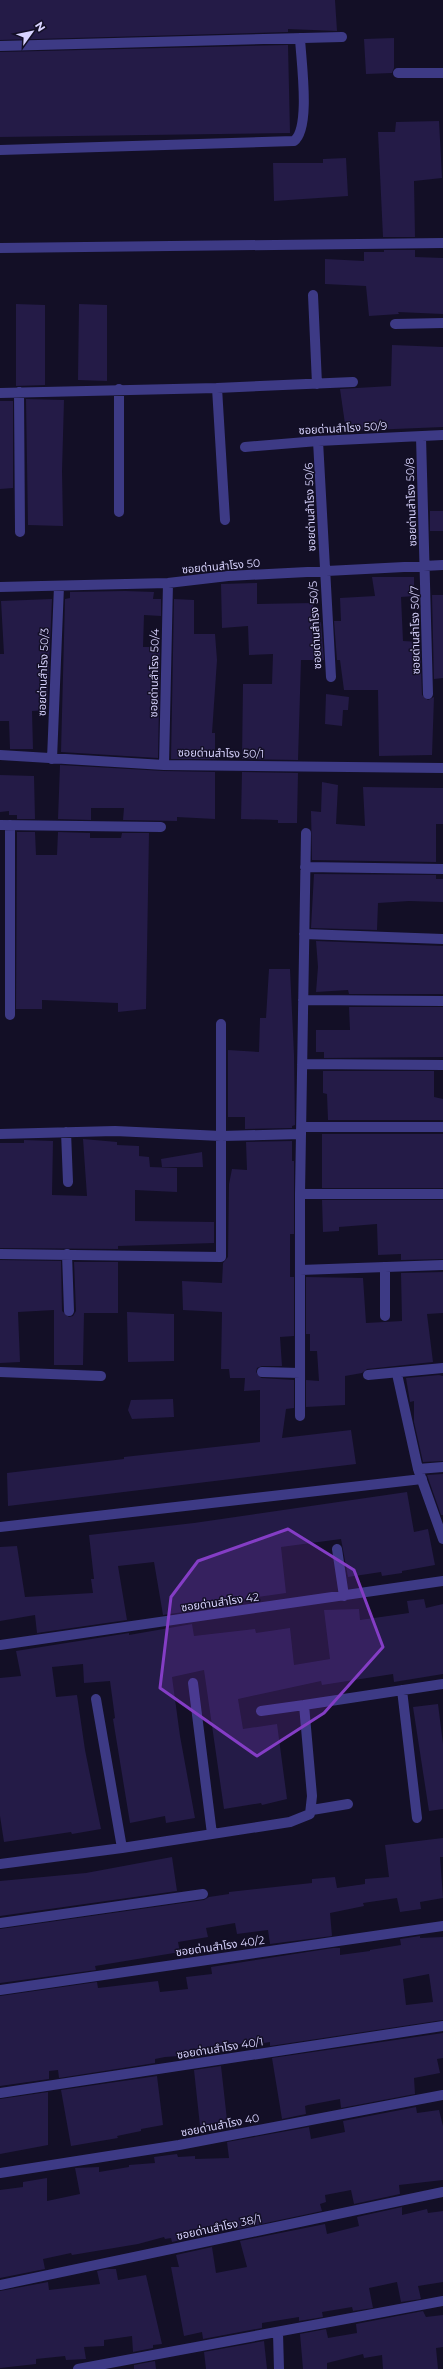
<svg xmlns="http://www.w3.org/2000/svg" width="443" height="2369" viewBox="0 0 443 2369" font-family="Montserrat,'Noto Sans Thai',sans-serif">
<rect width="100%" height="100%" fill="#130f26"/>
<path fill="#241b47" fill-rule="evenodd" d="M0 0H335L337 31 288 29V32L0 40Z
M394 38V68L392 73 366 74 364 39Z
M288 45 290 133 0 137V52Z
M439 121 442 178 414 181 415 237H383L378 132H395L396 122Z
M346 158 348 196 274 201 273 163H323V159Z
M384 250H415V257L443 258V314L398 312 399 314 369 316 366 286 325 284V259L364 261V252H384Z
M16 304 45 305V385L16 386Z
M79 304 107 305V381L78 380Z
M392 345 443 347V427L346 431 340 389 391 386Z
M26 399 64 400 62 471 63 526 28 525Z
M0 401H13V488L0 489Z
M430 511H443V531H430Z
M372 577H414V596L401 597 403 641 420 642 422 695 428 700 434 697 432 755 379 756 378 690H344L340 660H337L334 621H341L340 598 375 596Z
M257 583V604L313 603 314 622H321L324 660H301L298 760 242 759 243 684H272L273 654 249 655 248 626 222 628 221 584Z
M125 591 154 592 153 599H161V616L144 615 143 647H160L158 758 61 752 65 599 70 598V592Z
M432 595H443V678L434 679V681Z
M52 599 47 710 32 711 33 749H10L9 721H0V654H4L1 601Z
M174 599 194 600V634H215L217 660 212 733H215V759H171Z
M326 694 349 697 348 710H343L342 726 325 724Z
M60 765 164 771 215 772V819L177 817V821L123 820 124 808H91V820L58 819Z
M242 772 298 773 297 823H278V820L241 819Z
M0 775 34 776 35 819H17V815H9V811L0 812Z
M322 782 338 785 336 824 365 826 363 787 443 788V824H436V862L312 860 311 811 321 812Z
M17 832H35L36 855H57L58 832 90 833V838H121L122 833H149L146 1009 118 1012V1003L42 1000V1009H16Z
M314 874 436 875V879H443V902L409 901 378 903 377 930 311 928Z
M316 941 443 946V994H349L348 990 316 992 318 967Z
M269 969H290L294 1055 295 1125 292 1126V1128L245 1129V1117H228V1050L259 1052 260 1018H266Z
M349 1007H443V1057L324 1058V1052H316V1030H350Z
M323 1071H434V1097L443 1099V1120H328L327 1094 323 1093Z
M322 1134H443V1188H322Z
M83 1139 117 1142V1145L139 1146V1156L149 1157 150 1167 177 1168V1192L135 1190V1221L214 1222V1243L118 1246V1249L0 1248V1143H24V1140L53 1141 52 1195 87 1196Z
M292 1141V1161H294V1234H290V1277H294V1336L280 1337 282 1366H262L257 1368 256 1372 261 1378 294 1380V1408L286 1409 282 1438 351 1430 356 1464 8 1506 7 1473 124 1459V1457L260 1442V1390L244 1391 245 1378H230L229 1369H221L222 1312 183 1310 182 1281 222 1283 223 1263 228 1257 229 1184 232 1169 247 1170 246 1142Z
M202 1152 203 1167H162L161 1159Z
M322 1200H443V1259L401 1260V1254L378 1255 377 1224 339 1227V1231L323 1232Z
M0 1260 61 1261 62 1311 69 1317 73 1316 76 1311 74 1262H118V1313H84L83 1365H54V1310L18 1312 20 1362 0 1363Z
M443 1272V1313L427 1314 433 1362 367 1369 362 1373 345 1376V1405L306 1407V1380L319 1381 317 1351H310V1334H306V1277L363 1278 366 1323 402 1321 401 1273Z
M127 1312 174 1314V1361L128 1362Z
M439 1375 443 1376V1461L423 1462 414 1422V1401L410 1402 406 1378Z
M173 1399 174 1417 132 1419 128 1410 131 1400Z
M443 1474V1515H441L427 1475Z
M407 1492 414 1532 428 1529 435 1565 402 1571V1573L382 1576 381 1572 348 1577 341 1539 281 1547 286 1593 189 1607 190 1611 163 1615 154 1562 118 1566 127 1620 37 1633 35 1615 0 1621V1547L17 1546 25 1597 93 1593 91 1579H94L89 1535 194 1523Z
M424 1599 426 1608 443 1604V1674L394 1682 393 1674 322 1685 321 1681 238 1699 243 1729 277 1724 287 1799 262 1805 261 1803 224 1809 204 1670 172 1677 180 1736 195 1818 166 1823 165 1816 130 1823 113 1719 115 1718 110 1681 84 1683 83 1664 52 1667 56 1697 77 1695 85 1750 101 1829 72 1834 71 1832 4 1842 0 1816V1678L21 1676 16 1651 129 1633V1635L192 1624 194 1636 255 1629 256 1633 290 1628 294 1665 330 1659 324 1610 359 1609 360 1620 409 1613 407 1601Z
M438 1704 443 1744V1809L429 1811 413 1707Z
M443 1838V1857H440L443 1898 420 1902 421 1909 400 1912 397 1898 363 1903 364 1906 330 1913 332 1936 270 1944 268 1930 237 1934 235 1923 206 1928 208 1937 178 1942 180 1952 95 1966 96 1970 0 1983V1929L204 1900 209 1897 229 1894V1892L312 1883V1879L335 1877 337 1888 365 1884V1879L389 1877 385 1845Z
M172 1857 177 1891 0 1916V1881L86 1873Z
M420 1936V1938L443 1937V2020L270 2046V2042L250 2045V2042L219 2048 220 2053 193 2057V2055L165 2057 155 2059V2063L59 2078 58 2070 49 2071V2079L0 2086V1996L97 1982 98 1988 158 1981 160 1992 188 1989 186 1977 212 1974 211 1967 333 1948H340V1955L370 1951V1950L401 1945 400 1939ZM429 1974 433 2002 406 2005 403 1979Z
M443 2033V2058L437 2059 440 2073 414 2078 415 2094 341 2108 340 2099 308 2105 305 2106 306 2114 282 2119 272 2058Z
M221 2066 227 2120 200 2126 194 2070Z
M157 2076 163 2125 141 2129V2131L117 2136 118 2138 71 2146 61 2090Z
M48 2092V2145L0 2154V2099Z
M416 2107 417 2113 439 2110 443 2126V2180L399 2185 400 2194 354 2204 351 2190 325 2195 326 2202 320 2204 322 2211 237 2229 236 2222 208 2228 209 2234 172 2242 171 2238 165 2239 164 2237 138 2244 72 2255 71 2253 43 2259 45 2269 0 2278V2190L23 2187V2182L47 2178V2201L80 2194 75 2168 99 2167V2172L129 2167V2165L155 2163 154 2157 177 2154 178 2157 195 2156V2159L229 2158 227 2142 309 2127 311 2139 345 2132 343 2121Z
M402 2207V2215L427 2209 428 2213 443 2211V2282L418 2286 421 2299 401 2302 397 2282 369 2288 373 2308 353 2311 352 2307 322 2312 323 2317 299 2321V2317L262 2323V2328L203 2339 202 2332 184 2336 171 2267H179L176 2255 212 2247 216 2273 247 2267 240 2241 325 2224 327 2234 359 2226 357 2217Z
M106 2269H116L118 2280 146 2275 162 2344 153 2345V2348L133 2352 132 2336 104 2340V2346L84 2347 86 2359 66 2360 65 2356 36 2359V2364L0 2368V2291L48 2282 49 2290 100 2284 97 2271Z
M423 2311 426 2317 443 2315V2347L436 2348 438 2369H383L382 2355 364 2358 363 2354 327 2363V2369H303L300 2334 326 2329 328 2338 357 2333 356 2324Z
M264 2341 267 2369H206L204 2352Z
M155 2361 156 2369H134V2365Z"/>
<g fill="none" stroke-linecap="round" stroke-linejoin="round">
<path stroke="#3d3a85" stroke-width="10" d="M0 46 342 37
M398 73H443
M0 150 294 141C311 128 301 61 300 38
M0 248 443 243
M313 295 317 384
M395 324 443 323
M217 388 225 520
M19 392 20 532
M0 393 217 388 353 382
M421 437 428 694
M318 441 331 677
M245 447 318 441 443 435
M119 512V389
M0 587 168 583 228 576 443 565
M0 755 164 765 443 768
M52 759 59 586
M164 765 168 583
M0 825 161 827
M305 867 443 869
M304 934 443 939
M303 1000 443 1001
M10 1015V825
M302 1064 443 1065
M301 1127H443
M66 1132 68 1182
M0 1134 115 1131 221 1136 301 1134
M300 1194H443
M0 1254 221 1257V1024
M67 1254 69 1311
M300 1270 443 1265
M385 1316V1267
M0 1372 101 1376
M262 1372 300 1373
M397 1374 418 1469 443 1539
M368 1375 443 1368
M300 1416V1194L306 833
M418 1469 443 1467
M0 1527 422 1479
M337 1549 344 1596
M0 1645 443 1581
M193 1683 212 1834
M402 1690 417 1818
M96 1699 122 1848
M304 1705 443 1684
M312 1810 348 1804
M0 1864 122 1848 290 1822 310 1814 312 1796 304 1705 261 1711
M0 1923 203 1894
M0 1990 443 1926
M0 2093 443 2026
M0 2173 179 2145 443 2095
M0 2285 443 2192
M278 2333 279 2369
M78 2369 443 2301"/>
</g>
<path fill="#843dc5" fill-opacity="0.2" stroke="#843dc5" stroke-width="3" stroke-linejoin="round" d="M288 1529 354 1570 383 1647 324 1713 257 1756 160 1688 171 1597 198 1561Z"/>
<g text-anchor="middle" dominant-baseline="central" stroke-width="3" stroke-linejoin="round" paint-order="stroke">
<g font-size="11" fill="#d9d4ff" stroke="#130f26">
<text transform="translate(343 428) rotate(-3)">ซอยด่านสำโรง 50/9</text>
<text transform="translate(411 502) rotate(-92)">ซอยด่านสำโรง 50/8</text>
<text transform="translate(310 507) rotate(-92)">ซอยด่านสำโรง 50/6</text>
<text transform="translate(221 566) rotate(-5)">ซอยด่านสำโรง 50</text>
<text transform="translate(315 625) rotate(-93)">ซอยด่านสำโรง 50/5</text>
<text transform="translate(415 630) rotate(-91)">ซอยด่านสำโรง 50/7</text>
<text transform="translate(43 672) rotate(-88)">ซอยด่านสำโรง 50/3</text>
<text transform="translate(154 673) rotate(-89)">ซอยด่านสำโรง 50/4</text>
<text transform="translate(221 753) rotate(1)">ซอยด่านสำโรง 50/1</text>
<text transform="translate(220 1602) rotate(-8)">ซอยด่านสำโรง 42</text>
<text transform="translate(220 1946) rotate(-8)">ซอยด่านสำโรง 40/2</text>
<text transform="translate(220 2048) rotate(-9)">ซอยด่านสำโรง 40/1</text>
<text transform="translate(220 2125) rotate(-11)">ซอยด่านสำโรง 40</text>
<text transform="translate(219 2227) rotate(-12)">ซอยด่านสำโรง 38/1</text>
</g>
</g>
<g transform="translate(32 32) rotate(57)" stroke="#130f26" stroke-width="3" paint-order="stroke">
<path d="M0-3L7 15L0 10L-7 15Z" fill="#d9d4ff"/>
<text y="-6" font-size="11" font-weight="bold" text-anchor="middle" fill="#d9d4ff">N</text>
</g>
</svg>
